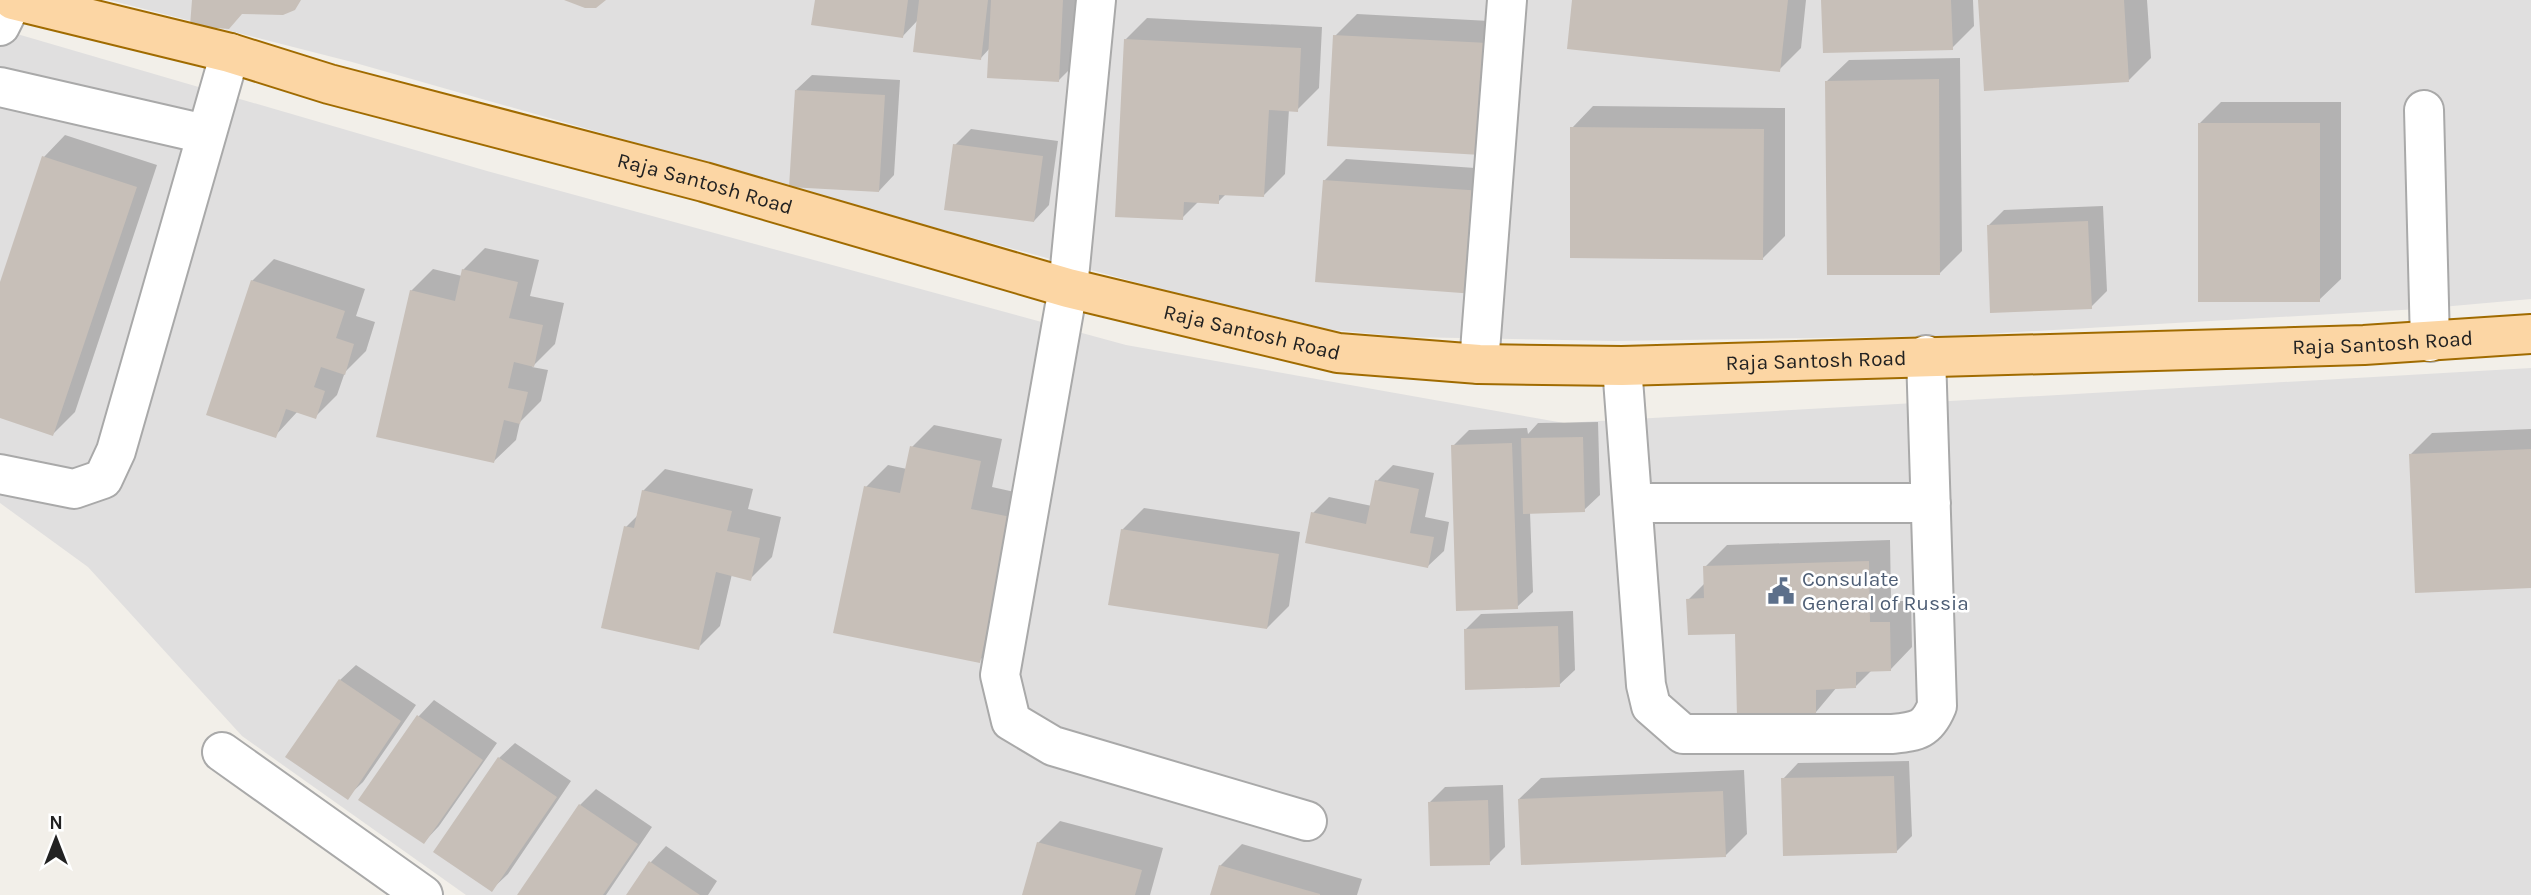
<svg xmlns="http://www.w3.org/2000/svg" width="2531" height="895" viewBox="0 0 2531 895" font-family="Karla,sans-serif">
<rect width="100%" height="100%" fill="#f2efe9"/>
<path fill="#e0dfdf" d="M109 0H2531V299L2419 309 1949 336 1615 341 1406 337 1301 327 918 223 352 62Z
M0 29 487 171 1126 345 1564 423 2531 368V895H466L242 736 88 567 0 503Z"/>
<path fill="#0003" d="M816 0H1077L1074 65 1058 81 990 48 980 59 918 20 902 37Z
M1574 0H1806L1801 48 1779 70Z
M1823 0H1973L1974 26 1952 48Z
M1980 0H2147L2151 58 2129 80Z
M1357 14 1509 22 1481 153 1335 36Z
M1147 18 1322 27 1319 88 1297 110 1289 109 1285 174 1264 195 1227 193 1218 202 1199 201 1182 218 1125 40Z
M1960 58 1962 251 1940 273 1827 81 1849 60Z
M812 75 900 80 894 175 879 191 796 90Z
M2221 102H2341V279L2319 300 2199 124Z
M1593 106 1785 108V236L1763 258 1572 128Z
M971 129 1058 141 1049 205 1034 221 955 145Z
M65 135 157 165 75 412 53 434 0 416V287L44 157Z
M1346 159 1504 170 1496 270 1324 181Z
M2103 206 2107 291 2091 307 1988 226 2004 210Z
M485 248 539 260 530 296 564 303 555 344 532 367 548 370 541 401 520 422 516 440 494 461 411 291 433 269 462 276 463 270Z
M274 259 365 289 356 316 375 322 366 351 345 372 337 395 315 417 298 411 275 436 252 281Z
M1598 422 1600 495 1584 510 1530 512 1533 592 1517 607 1453 446 1469 430 1527 428 1528 434 1538 423Z
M934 425 1002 439 992 487 1032 496 1001 639 979 661 866 487 888 465 907 469 912 447Z
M2531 429V586L2410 455 2432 433Z
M1393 465 1434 473 1425 517 1449 522 1444 551 1428 566 1313 513 1329 497 1372 506 1377 481Z
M665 469 753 489 748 509 781 517 772 557 750 579 732 574 720 626 698 648 626 527 638 515 643 491Z
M1144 508 1300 532 1289 606 1267 628 1122 530Z
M1890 540 1891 601H1911L1912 647 1891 669 1872 670 1856 686 1837 687 1816 712 1736 633 1688 600 1705 583V567L1727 545Z
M1573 611 1575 670 1559 685 1466 629 1481 614Z
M356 665 416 705 363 782 347 797 340 680Z
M434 700 497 743 439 826 424 842 361 800 419 716Z
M515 743 571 781 508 874 492 889 499 758Z
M1909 761 1912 836 1896 852 1783 779 1798 763Z
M1744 770 1747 834 1725 856 1519 799 1541 778Z
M1503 785 1505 847 1489 863 1429 803 1445 787Z
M596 789 652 827 606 895H519L580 805Z
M1060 821 1163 848 1150 895H1024L1038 843Z
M1242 844 1362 879 1357 895H1212L1220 866Z
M666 846 717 881 708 895H628L651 862Z"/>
<path fill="#c7bfb8" d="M192 0H301L295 10 283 15 242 14 229 29 190 26Z
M564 0H606L596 8H585Z
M815 0H908L903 38 811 25Z
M919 0H988L981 60 913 52Z
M991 0H1063L1059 82 987 78Z
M1572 0H1788L1780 72 1567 49Z
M1821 0H1951L1953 50 1823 53Z
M1978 0H2124L2129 82 1984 91Z
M1333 35 1488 43 1481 155 1327 146Z
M1124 39 1301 48 1298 112 1269 110 1264 197 1219 195V204L1184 202 1183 220 1115 217Z
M1939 79 1940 275H1827L1825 81Z
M795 90 885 95 879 192 789 187Z
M2198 123H2320V302H2198Z
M1570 127 1764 129 1763 260 1570 258Z
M953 144 1043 156 1034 222 944 210Z
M42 156 137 187 53 436 0 418V282Z
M1323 180 1483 191 1475 294 1315 282Z
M2088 221 2092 309 1990 313 1987 225Z
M462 269 518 282 509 318 543 325 534 367 514 362 508 388 528 392 520 424 504 420 494 463 376 437 410 290 455 301Z
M251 280 345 311 336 338 354 344 345 375 321 367 314 387 325 391 316 419 286 409 276 438 206 415Z
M1583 437 1585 512 1523 514 1521 438Z
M1512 443 1518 609 1456 611 1451 445Z
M910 446 981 461 971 509 1011 517 980 663 833 633 864 486 900 493Z
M2531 449V588L2415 593 2409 454Z
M1375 480 1419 489 1410 533 1434 537 1428 568 1305 543 1311 512 1366 524Z
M642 490 732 511 727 531 760 538 751 581 716 572 699 650 601 628 624 526 634 528Z
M1121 529 1279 554 1267 629 1108 605Z
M1869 561 1870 622H1890L1891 671 1856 672V688L1816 690V714L1737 717 1735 634 1688 635 1686 599 1704 598 1703 566Z
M1558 626 1560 687 1465 690 1464 629Z
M339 679 401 721 348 800 285 757Z
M417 715 483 760 424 844 358 800Z
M498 757 557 797 492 892 433 852Z
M1894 776 1897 853 1783 856 1781 778Z
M1723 791 1726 857 1521 865 1518 799Z
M1488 800 1490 865 1430 866 1428 802Z
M579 804 638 844 603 895H517Z
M1037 842 1142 870 1135 895H1022Z
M649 861 700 895H626Z
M1219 865 1320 894V895H1210Z"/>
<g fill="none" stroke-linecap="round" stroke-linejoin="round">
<defs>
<path id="minor" d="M1096 0 1068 288 1000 675 1011 721 1053 746 1307 821
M0 26 13 0
M0 87 205 134
M2424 110 2430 342
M1479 364 1507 0
M1622 366 1646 685 1651 706 1683 734H1893C1918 731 1927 730 1937 706L1926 355
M0 474 74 489 103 479 116 451 230 53
M1633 503H1931
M222 752 423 895"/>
<g id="major">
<path id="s1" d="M13 0 230 53 329 84 704 182 1068 288 1338 353 1479 364 1622 366 2364 345 2531 334"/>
</g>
</defs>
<use href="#minor" stroke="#a9a9a9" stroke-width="42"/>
<use href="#major" stroke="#a06b00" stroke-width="42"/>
<use href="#minor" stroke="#fff" stroke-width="38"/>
<use href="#major" stroke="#fcd6a4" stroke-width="38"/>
</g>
<defs>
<symbol id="civic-bare" viewBox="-9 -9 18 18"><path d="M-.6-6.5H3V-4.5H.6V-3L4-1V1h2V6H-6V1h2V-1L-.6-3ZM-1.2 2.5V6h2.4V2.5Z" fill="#5c6f8a" stroke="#fff" stroke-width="2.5" paint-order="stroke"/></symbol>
</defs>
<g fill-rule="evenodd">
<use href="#civic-bare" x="1762" y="572" width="38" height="38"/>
</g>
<g text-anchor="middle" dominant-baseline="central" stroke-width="5" stroke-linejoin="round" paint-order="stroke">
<g font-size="21" fill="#222" stroke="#fff">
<text stroke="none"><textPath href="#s1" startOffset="716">Raja Santosh Road</textPath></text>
<text stroke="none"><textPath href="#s1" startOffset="1283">Raja Santosh Road</textPath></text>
<text stroke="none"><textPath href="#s1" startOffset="2417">Raja Santosh Road</textPath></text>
<text stroke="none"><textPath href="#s1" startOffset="1850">Raja Santosh Road</textPath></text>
</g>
<g font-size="21" fill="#4e5e75" stroke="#fff" text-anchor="start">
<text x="1802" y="579">Consulate<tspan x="1802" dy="24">General of Russia</tspan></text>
</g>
</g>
<g transform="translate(56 839)" stroke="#ffffff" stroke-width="5" paint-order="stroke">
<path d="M0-5L12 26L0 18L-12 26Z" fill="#222222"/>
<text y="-10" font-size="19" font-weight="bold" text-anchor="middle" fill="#222222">N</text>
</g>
</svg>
